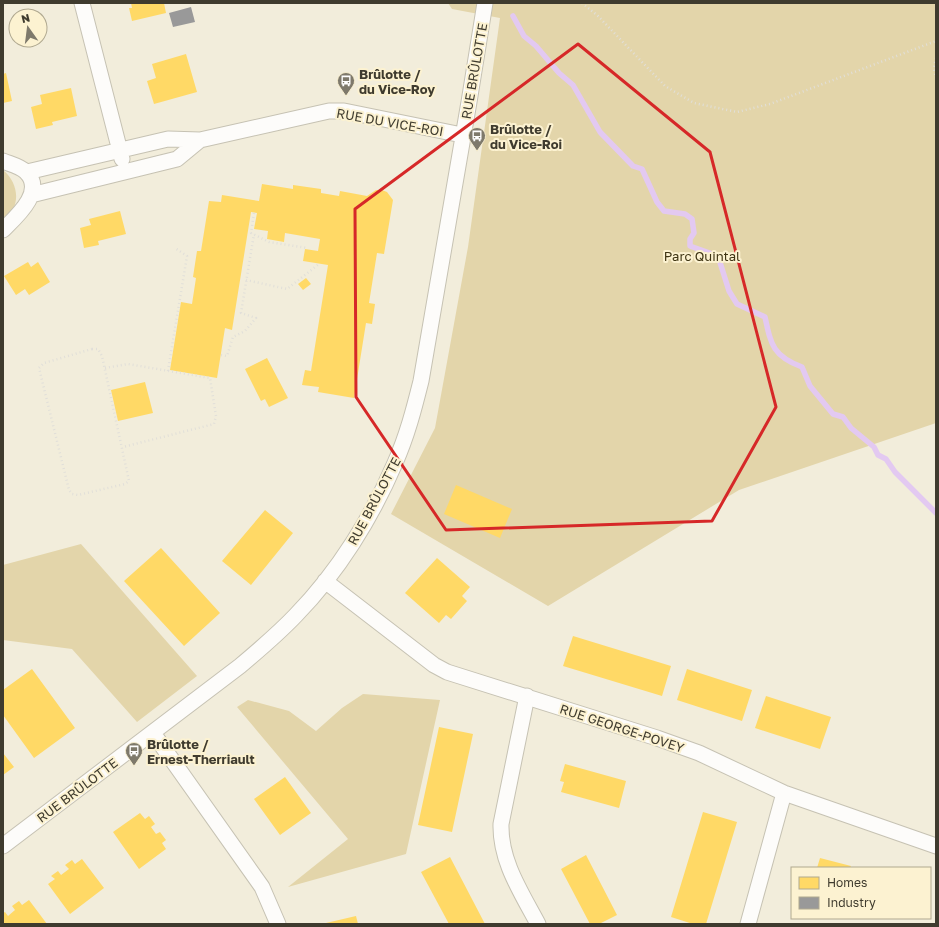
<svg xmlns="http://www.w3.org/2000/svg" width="939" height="927" viewBox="0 0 939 927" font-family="'Golos Text',sans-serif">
<rect width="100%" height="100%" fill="#f2eddb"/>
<path fill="#e3d5aa" d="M448 3H936V423L739 490 548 606 391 514 435 428 468 247 500 18 452 9Z
M3 170C20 184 21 208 3 221Z
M81 544 197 676 137 722 72 649 3 640V565Z
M363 694 440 700 406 854 288 887 348 839 237 707 248 700 289 711 316 731 342 708Z"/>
<path fill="#ffd966" d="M131 3H164L166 13 132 21 129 8H132Z
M186 54 197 92 154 104 147 81 156 78 152 64Z
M6 73 12 101 3 103V74Z
M71 88 77 116 52 122 53 125 36 129 31 107 42 104 40 95Z
M262 184 293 189V185L321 189V193L339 196 340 191 367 196 376 190H382L387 192 393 200 384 254 377 253 369 303 375 304 372 324 366 323 354 398 318 392 319 387 302 385 305 370 311 371 328 265 303 261 305 249 318 251 320 239 285 233 284 242 267 239 268 231 254 229 257 213 251 212 232 330 225 328 217 378 170 370 181 302 192 304 196 278 193 277 197 251H201L209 201 221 202 222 195 259 201Z
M120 211 126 234 98 241 99 245 84 248 80 228 91 225 89 219Z
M28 262 31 267 38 262 50 282 29 295 25 289 16 295 4 276Z
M306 278 311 284 303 290 298 284Z
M267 358 288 398 269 407 265 399 261 401 245 369Z
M145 382 153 413 118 421 111 390Z
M456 485 512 509 500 538 444 514Z
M265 510 293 533 251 585 222 561Z
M161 548 220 613 184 646 124 581Z
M437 558 470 587 462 596 467 601 451 619 446 615 439 623 405 593Z
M573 636 671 666 662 696 563 666Z
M32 669 75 728 34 758 3 715V690Z
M687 669 752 690 742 721 677 700Z
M766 696 831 717 820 749 755 728Z
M439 727 473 734 452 832 418 825Z
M3 753 14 767 3 775Z
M565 764 626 781 619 808 561 792 564 782 560 781Z
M285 777 311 813 280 835 254 799Z
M703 812 737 822 706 924H693L671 917Z
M140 813 145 819 149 816 155 824 151 827 156 834 160 832 166 840 162 843 166 849 139 869 113 832Z
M586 855 617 915 599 924H590L561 869Z
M450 857 485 924H449L421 872Z
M820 858 851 866 850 868H817Z
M82 859 104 888 70 914 48 884 55 879 51 876 58 871 61 875 69 869 65 865 72 860 75 864Z
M29 900 47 924H3V913L5 912 8 916 15 910 12 906 19 901 22 905Z
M356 916 358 924H326V923Z"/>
<path fill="#999" d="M191 7 195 22 173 27 169 13Z"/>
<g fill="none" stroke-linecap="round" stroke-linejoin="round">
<path stroke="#e3c9f1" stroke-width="5.5" d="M513 16 524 36 536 46 559 73 573 85 600 132 633 166 642 169 657 202 664 211 685 214 692 219 694 233 690 239V246L718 256 729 291 737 304 765 317C771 345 773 356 802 367L810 386 833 414 843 417 851 428 874 447 878 455 886 459 895 472 936 513"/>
<defs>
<path id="street" d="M82 3 122 159
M3 161C10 164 20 166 26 172 46 191 16 217 3 230
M27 172 168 139 200 140 329 111H344L462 135
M31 195 177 159 200 140
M325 581 434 665 447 672 657 738 699 753 784 793 936 846
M527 696 501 824C500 861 521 892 538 924
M153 733 262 887 278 924
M3 846 240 666C259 650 279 633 296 615 338 572 372 517 395 463 407 436 414 409 421 381L469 102 485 3
M748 924 784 793"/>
</defs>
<use href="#street" stroke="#c6c2b3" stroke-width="17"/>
<path stroke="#e1dfd9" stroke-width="2.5" stroke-dasharray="1 3" stroke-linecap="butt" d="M582 3 598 16 665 86 694 103 737 112 770 104 936 41
M936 58 934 68 936 78
M254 213 251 233 269 242 307 248
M246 280 287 289 319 264
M92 349H98L102 356 129 481 125 484 78 495 72 494 69 490 39 368 44 363Z
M221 355 227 356 233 337 245 331 256 318 241 313 254 234
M105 368 128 364 210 378 216 416 214 424 123 447
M168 371 187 256 175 248"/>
<use href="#street" stroke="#fdfcfa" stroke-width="15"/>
</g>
<path fill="none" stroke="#d62828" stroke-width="3" stroke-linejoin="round" d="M578 44 710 152 776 407 712 521 446 530 356 397 355 209Z"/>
<defs>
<symbol id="bus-pin" viewBox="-11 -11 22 30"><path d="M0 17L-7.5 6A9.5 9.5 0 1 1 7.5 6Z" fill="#7e796b" stroke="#fcf2d1"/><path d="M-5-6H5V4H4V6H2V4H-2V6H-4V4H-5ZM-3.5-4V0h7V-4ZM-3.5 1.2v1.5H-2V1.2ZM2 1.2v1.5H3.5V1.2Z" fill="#fff"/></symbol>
</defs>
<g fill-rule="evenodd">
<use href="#bus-pin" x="336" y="71" width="20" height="27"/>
<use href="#bus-pin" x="467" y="126" width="20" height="27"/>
<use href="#bus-pin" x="124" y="741" width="20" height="27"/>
</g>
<g text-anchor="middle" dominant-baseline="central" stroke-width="4" stroke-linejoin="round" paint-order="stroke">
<g font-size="13" fill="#3f3b2e" stroke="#fcf2d1">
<text transform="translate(474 71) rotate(-80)">RUE BRÛLOTTE</text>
<text transform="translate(390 122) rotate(10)">RUE DU VICE-ROI</text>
<text transform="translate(374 501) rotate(-62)">RUE BRÛLOTTE</text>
<text transform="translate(622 728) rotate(18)">RUE GEORGE-POVEY</text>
<text transform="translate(77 790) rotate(-37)">RUE BRÛLOTTE</text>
</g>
<g font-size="13" font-weight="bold" fill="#3f3b2e" stroke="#fcf2d1" text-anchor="start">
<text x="359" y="74">Brûlotte /<tspan x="359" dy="15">du Vice-Roy</tspan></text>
<text x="490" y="129">Brûlotte /<tspan x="490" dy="15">du Vice-Roi</tspan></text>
<text x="147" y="744">Brûlotte /<tspan x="147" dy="15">Ernest-Therriault</tspan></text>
</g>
<g font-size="13" fill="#403615" stroke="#fcf2d1">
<text x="702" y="256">Parc Quintal</text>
</g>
</g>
<rect width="939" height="927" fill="none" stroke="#3f3b2e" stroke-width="8"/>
<rect x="791" y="867" width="140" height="52" fill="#fcf2d1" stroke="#b0a990"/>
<rect x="799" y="877" width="20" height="12" fill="#ffd966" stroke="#b0a990"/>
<text x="827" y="887" font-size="12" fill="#3f3b2e">Homes</text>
<rect x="799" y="897" width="20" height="12" fill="#999999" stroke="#b0a990"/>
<text x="827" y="907" font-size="12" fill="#3f3b2e">Industry</text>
<g transform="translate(28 28) rotate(346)"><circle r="19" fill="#fcf2d1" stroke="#b0a990"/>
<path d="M0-3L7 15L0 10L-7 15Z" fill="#7e796b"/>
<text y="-6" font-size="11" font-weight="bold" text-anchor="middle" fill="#3f3b2e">N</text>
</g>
</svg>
